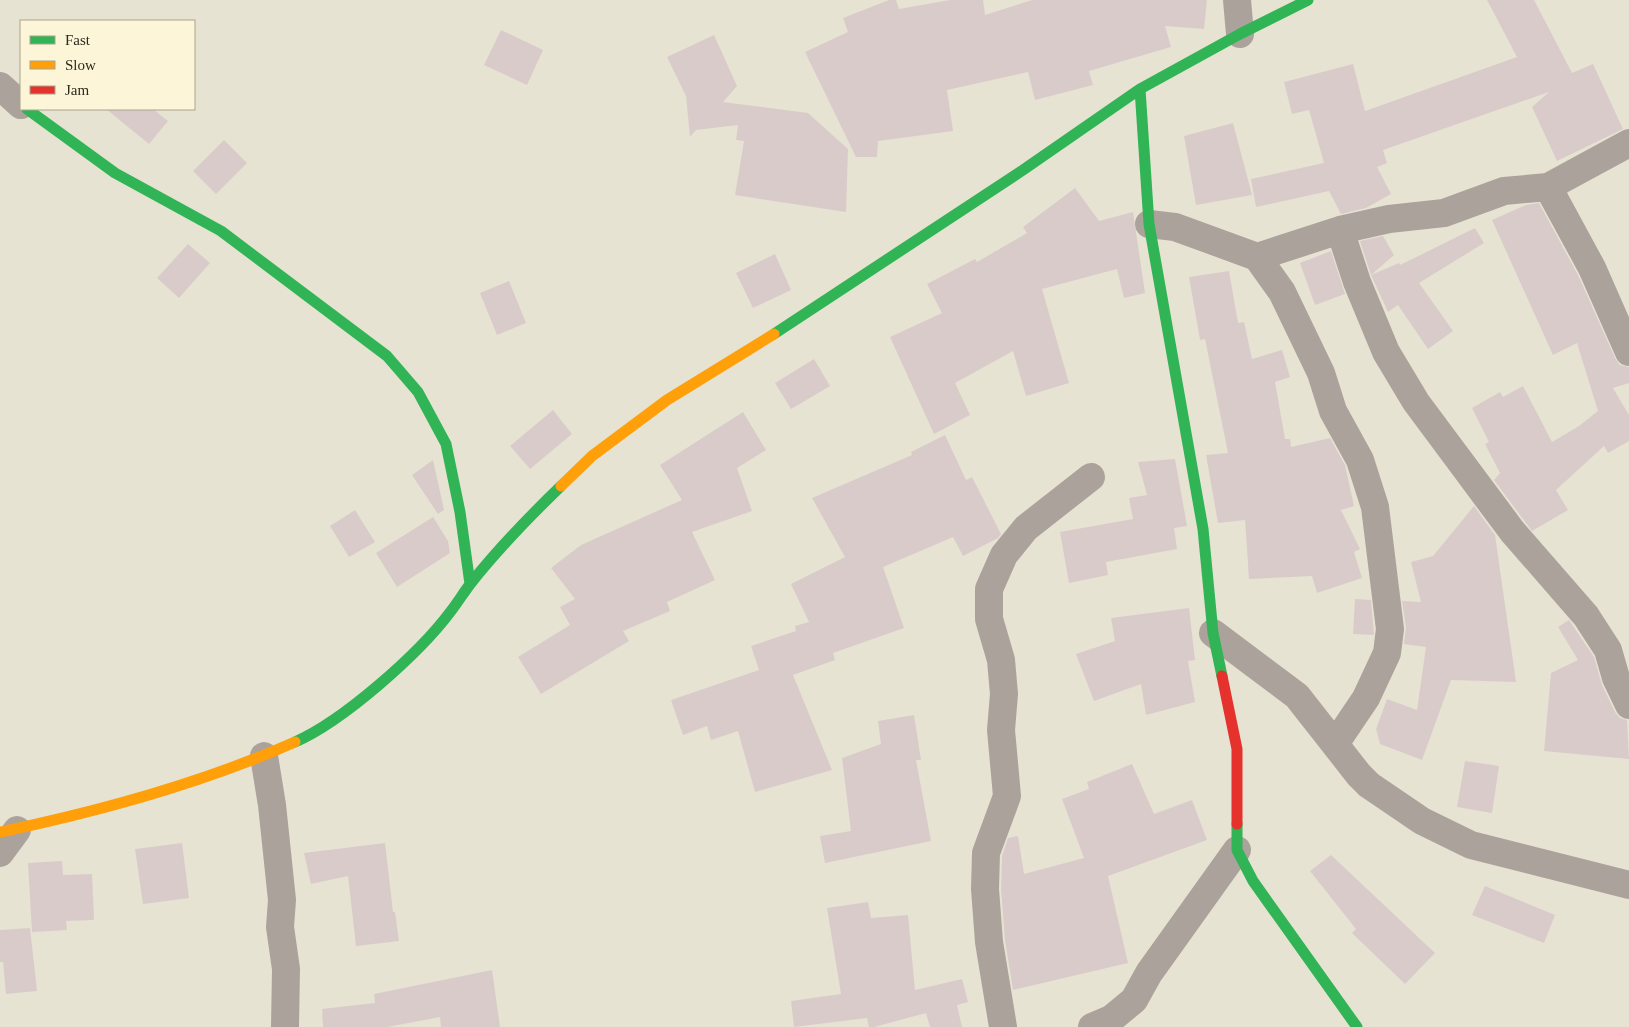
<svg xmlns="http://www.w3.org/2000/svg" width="1629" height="1027" viewBox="0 0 1629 1027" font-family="'Times New Roman',serif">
<rect width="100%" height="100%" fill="#e7e3d2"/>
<path fill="#dacbcb" d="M889 0H896L899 9 950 0H983L985 15 1032 0H1207L1204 29 1165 26 1171 47 1089 71 1093 85 1035 100 1028 72 947 90 953 131 878 141 877 157H856L805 52 848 32 843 18Z
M1487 0H1534L1572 73 1593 64 1623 129 1557 161 1532 107 1549 92 1383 150 1387 163 1377 167 1391 194 1366 208 1341 214 1329 191 1256 207 1251 179 1324 163 1309 110 1292 114 1284 82 1353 64 1365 111 1517 57Z
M501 30 543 50 527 85 484 65Z
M714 35 737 86 723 102 808 113 848 149 846 212 735 195 744 141 736 140 738 125 696 130 690 137 686 96 667 57Z
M106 109H153L168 121 149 144Z
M1233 123 1252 195 1196 205 1184 136Z
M224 140 247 163 216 194 193 171Z
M1075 188 1099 221 1133 212 1145 293 1124 298 1117 269 1042 289 1069 383 1026 396 1013 351 955 383 970 415 934 434 890 337 942 313 927 284 975 259 977 262 1027 233 1023 227Z
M1539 203 1578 275 1615 358 1620 365 1629 367V383L1613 388 1629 415V441L1608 453 1604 446 1556 490 1568 510 1532 531 1494 480 1500 473 1485 444 1489 442 1472 408 1500 392 1503 397 1523 386 1552 442 1579 426 1598 411 1577 343 1553 355 1492 220 1526 205Z
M1475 228 1484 243 1419 283 1453 331 1428 349 1398 305 1388 312 1371 275 1399 263 1400 265Z
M1383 236 1394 255 1371 275 1360 241Z
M188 244 210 263 179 298 157 278Z
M1331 251 1345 294 1315 305 1300 263Z
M775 254 791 290 753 308 736 273Z
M1229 271 1238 323 1244 322 1252 359 1282 350 1290 377 1275 382 1285 439H1290L1291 447 1330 438 1345 465 1354 506 1341 510 1360 549 1354 552 1362 578 1317 593 1312 576 1249 579 1245 520 1218 523 1206 455 1228 453 1205 339 1200 340 1189 277Z
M509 281 526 323 497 335 480 293Z
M814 359 830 386 791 409 775 383Z
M553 410 572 434 530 469 510 446Z
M743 412 766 450 737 468 752 511 692 532 715 580 667 602 670 611 623 631 629 641 541 694 518 657 570 625 560 607 575 599 551 568 581 545 682 500 660 465Z
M945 435 966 480 972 477 1001 534 998 538 963 556 953 537 883 567 904 628 833 653 835 660 793 675 832 770 755 792 738 731 711 740 707 726 683 735 671 700 759 670 751 646 796 631 795 626 809 622 791 584 845 557 812 498 912 455 911 452Z
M1175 459 1187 526 1174 528 1177 549 1106 562 1108 575 1069 583 1060 532 1133 519 1129 498 1147 495 1138 462Z
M433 460 444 510 438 514 412 475Z
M1474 506 1495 535 1516 682 1451 680 1422 760 1380 744 1376 729 1387 699 1417 710 1426 647 1404 644 1406 627 1402 601 1421 602 1411 562 1433 556Z
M355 510 375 542 349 557 330 526Z
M433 517 448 541 450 553 397 587 376 553Z
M1355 599 1371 600 1374 635 1353 634Z
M1189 608 1195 660 1188 661 1195 702 1146 715 1141 684 1094 701 1076 654 1115 641 1111 618Z
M1569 620 1594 657 1602 685 1615 712 1620 718 1627 720 1629 759 1544 751 1551 673 1578 660 1558 627Z
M914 715 921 760H916L931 841 825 863 820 836 851 831 842 758 881 744 878 721Z
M1465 761 1499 766 1492 813 1457 807Z
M1132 764 1154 814 1192 800 1207 840 1108 876 1128 963 1013 990 1005 940 1001 889 1002 856 1008 838 1018 836 1024 874 1084 858 1062 799 1089 789 1087 782Z
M182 843 189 898 143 904 135 849Z
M385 843 393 912H395L399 941 356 946 348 876 311 884 304 853Z
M1331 855 1435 953 1405 984 1352 933 1356 929 1310 871Z
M62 861 63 875 92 874 94 920 66 921 67 930 32 932 28 863Z
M1485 886 1555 915 1544 943 1472 915Z
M868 902 871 918 908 915 915 990 962 979 968 1002 957 1005 962 1027H930L926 1013 874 1027H869L867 1018 794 1027 791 1001 841 994 827 908Z
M30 928 37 991 6 994 3 962H0V930Z
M492 970 500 1027H441L440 1017 387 1027H323L322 1009 375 1003 374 994Z"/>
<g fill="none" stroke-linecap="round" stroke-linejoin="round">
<path stroke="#aca29c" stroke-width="28" d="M1237 0 1240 34
M0 86 21 105
M1548 187 1592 268 1629 352
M1149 224 1175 227 1257 257 1340 230 1389 219 1444 213 1504 191 1548 187 1629 143
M1340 230 1357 282 1386 352 1416 402 1512 531 1586 616 1608 650 1616 678 1629 705
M1257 257 1282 292 1321 373 1333 411 1360 460 1375 507 1390 629 1387 653 1366 698 1335 744
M1213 633 1297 696 1359 775 1369 785 1422 821 1471 845 1629 885
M264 756 272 805 282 900 280 927 286 969 285 1027
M0 853 17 830
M1003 1027 989 942 985 889 986 853 1007 796 1001 730 1004 694 1001 660 989 619V589L1004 555 1026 528 1091 477
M1092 1027 1111 1019 1134 1000 1149 973 1237 850"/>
<path stroke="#30b455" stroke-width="11" d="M1140 89 1149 224 1203 529 1213 633 1222 676
M27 109 115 173 221 231 387 356 418 392 446 444 460 512 470 584
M774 334 1023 170 1140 89 1240 34 1308 0
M295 742C343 721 419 654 451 611 458 602 464 592 471 583 498 549 530 516 561 486
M1237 824V850L1253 881 1357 1027"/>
<path stroke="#ff9f0a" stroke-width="11" d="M561 486 592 456 667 400 774 334
M0 832C101 811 200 784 295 742"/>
<path stroke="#e5322d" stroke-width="11" d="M1222 676 1237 749V824"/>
</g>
<rect x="20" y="20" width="175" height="90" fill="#fcf5d7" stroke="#a9a48e"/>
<rect x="30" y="36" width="25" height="8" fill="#30b455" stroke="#a9a48e"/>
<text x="65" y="45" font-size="15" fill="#2d2b20">Fast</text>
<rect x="30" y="61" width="25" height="8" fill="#ff9f0a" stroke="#a9a48e"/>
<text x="65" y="70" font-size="15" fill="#2d2b20">Slow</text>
<rect x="30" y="86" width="25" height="8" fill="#e5322d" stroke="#a9a48e"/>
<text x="65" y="95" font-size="15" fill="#2d2b20">Jam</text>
</svg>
